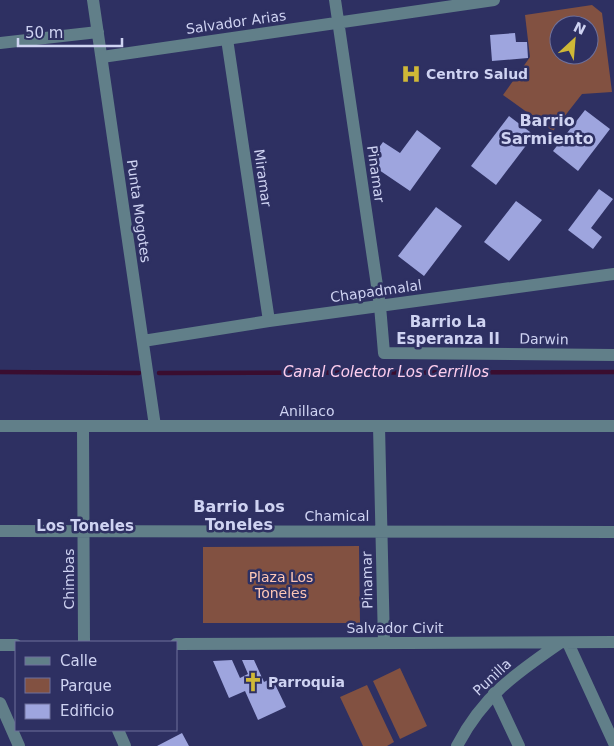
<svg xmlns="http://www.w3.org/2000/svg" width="614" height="746" viewBox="0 0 614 746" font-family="'DejaVu Sans',sans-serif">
<rect width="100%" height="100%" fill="#2e3062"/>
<path fill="#825141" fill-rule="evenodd" d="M592 5 602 13 612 92 582 94 553 131 503 95 530 57 525 15ZM559 25H589V55H559Z
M359 546 360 623H203V547Z
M400 668 427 726 400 739 373 681Z
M367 685 394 742 387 746H363L340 697Z"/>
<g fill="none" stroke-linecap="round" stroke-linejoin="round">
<path stroke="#3a0d2f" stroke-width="4.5" d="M0 372 139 373
M159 373 614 372"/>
</g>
<path fill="#9ea5de" d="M515 33 516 42H527L528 58 492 61 490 35Z
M585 110 610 129 578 171 553 151Z
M509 116 534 135 496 185 471 166Z
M417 130 441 148 410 191 379 170 375 153 383 142 400 153Z
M599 189 613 199 591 228 602 237 593 249 568 230Z
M516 201 542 220 509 261 484 242Z
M436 207 462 226 424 276 398 256Z
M232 660 240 678 248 674 242 660H254L264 682 272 678 286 707 258 720 245 691 229 698 213 661Z
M182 733 189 746H157Z"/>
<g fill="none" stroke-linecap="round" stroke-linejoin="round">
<path stroke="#617f89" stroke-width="12" d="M93 0 155 426
M335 0 380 306 384 353 614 355
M227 39 269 321
M0 43 98 32
M102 57 494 0
M143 341 269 321 614 274
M0 426H614
M83 426 84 642
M379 426 384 643
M0 531 614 532
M568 643 614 743
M176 644 614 642
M0 645H16
M494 693 519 746
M0 703 19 746
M118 730 125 746
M457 746C483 696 515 674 560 643"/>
</g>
<defs>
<symbol id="hospital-bare" viewBox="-9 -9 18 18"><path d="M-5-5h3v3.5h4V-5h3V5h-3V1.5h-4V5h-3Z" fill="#cfb837" stroke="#2e3062" stroke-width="2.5" paint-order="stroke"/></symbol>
<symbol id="church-bare" viewBox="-9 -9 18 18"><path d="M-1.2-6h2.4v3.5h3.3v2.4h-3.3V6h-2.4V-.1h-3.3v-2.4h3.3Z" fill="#cfb837" stroke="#2e3062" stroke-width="2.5" paint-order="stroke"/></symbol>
</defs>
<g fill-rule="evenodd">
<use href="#hospital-bare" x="397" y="60" width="28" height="28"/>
<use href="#church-bare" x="239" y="668" width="28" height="28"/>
</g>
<g text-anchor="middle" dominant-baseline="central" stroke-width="5" stroke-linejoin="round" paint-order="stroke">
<g font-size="14" fill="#cfd3f2" stroke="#2e3062">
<text transform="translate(236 22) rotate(-8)">Salvador Arias</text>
<text transform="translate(376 174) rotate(82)">Pinamar</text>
<text transform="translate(263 178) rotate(82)">Miramar</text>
<text transform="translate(139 211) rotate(82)">Punta Mogotes</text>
<text transform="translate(376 291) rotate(-8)">Chapadmalal</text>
<text transform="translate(544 339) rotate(1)">Darwin</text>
<text x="307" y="411">Anillaco</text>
<text x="337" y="516">Chamical</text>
<text transform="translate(69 579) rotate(-90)">Chimbas</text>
<text transform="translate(367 580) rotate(-91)">Pinamar</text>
<text x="395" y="628">Salvador Civit</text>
<text transform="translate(492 677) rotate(-43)">Punilla</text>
</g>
<g font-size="14" font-weight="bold" fill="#cfd3f2" stroke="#2e3062" text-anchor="start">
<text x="426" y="74">Centro Salud</text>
<text x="268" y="682">Parroquia</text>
</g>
<g font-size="14" fill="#fec7b5" stroke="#2e3062">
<text x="281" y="577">Plaza Los<tspan x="281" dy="16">Toneles</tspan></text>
</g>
<g font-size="15" font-weight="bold" fill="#cfd3f2" stroke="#2e3062">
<text x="448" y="322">Barrio La<tspan x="448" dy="17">Esperanza II</tspan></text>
<text x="85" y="526">Los Toneles</text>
</g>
<g font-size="15" font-style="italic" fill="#feceee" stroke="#2e3062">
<text x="386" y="372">Canal Colector Los Cerrillos</text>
</g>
<g font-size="16" font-weight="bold" fill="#cfd3f2" stroke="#2e3062">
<text x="547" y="120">Barrio<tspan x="547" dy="18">Sarmiento</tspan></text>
<text x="239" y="506">Barrio Los<tspan x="239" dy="18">Toneles</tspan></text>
</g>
</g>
<rect x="15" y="641" width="162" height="90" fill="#2e3062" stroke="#6e719c"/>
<rect x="25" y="657" width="25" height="8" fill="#617f89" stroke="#6e719c"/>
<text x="60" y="666" font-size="15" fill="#cfd3f2">Calle</text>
<rect x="25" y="678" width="25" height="15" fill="#825141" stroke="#6e719c"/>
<text x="60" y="691" font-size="15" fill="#cfd3f2">Parque</text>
<rect x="25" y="704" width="25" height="15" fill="#9ea5de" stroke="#6e719c"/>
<text x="60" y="716" font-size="15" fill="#cfd3f2">Edificio</text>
<g transform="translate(574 40) rotate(26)"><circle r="24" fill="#2e3062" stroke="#6e719c"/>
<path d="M0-4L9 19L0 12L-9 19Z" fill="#cfb837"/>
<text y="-8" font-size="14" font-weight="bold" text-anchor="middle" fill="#cfd3f2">N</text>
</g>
<path d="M18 38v8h104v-8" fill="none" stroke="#cfd3f2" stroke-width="2.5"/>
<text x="25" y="38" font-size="15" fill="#cfd3f2" stroke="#2e3062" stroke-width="4" paint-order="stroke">50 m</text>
</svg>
